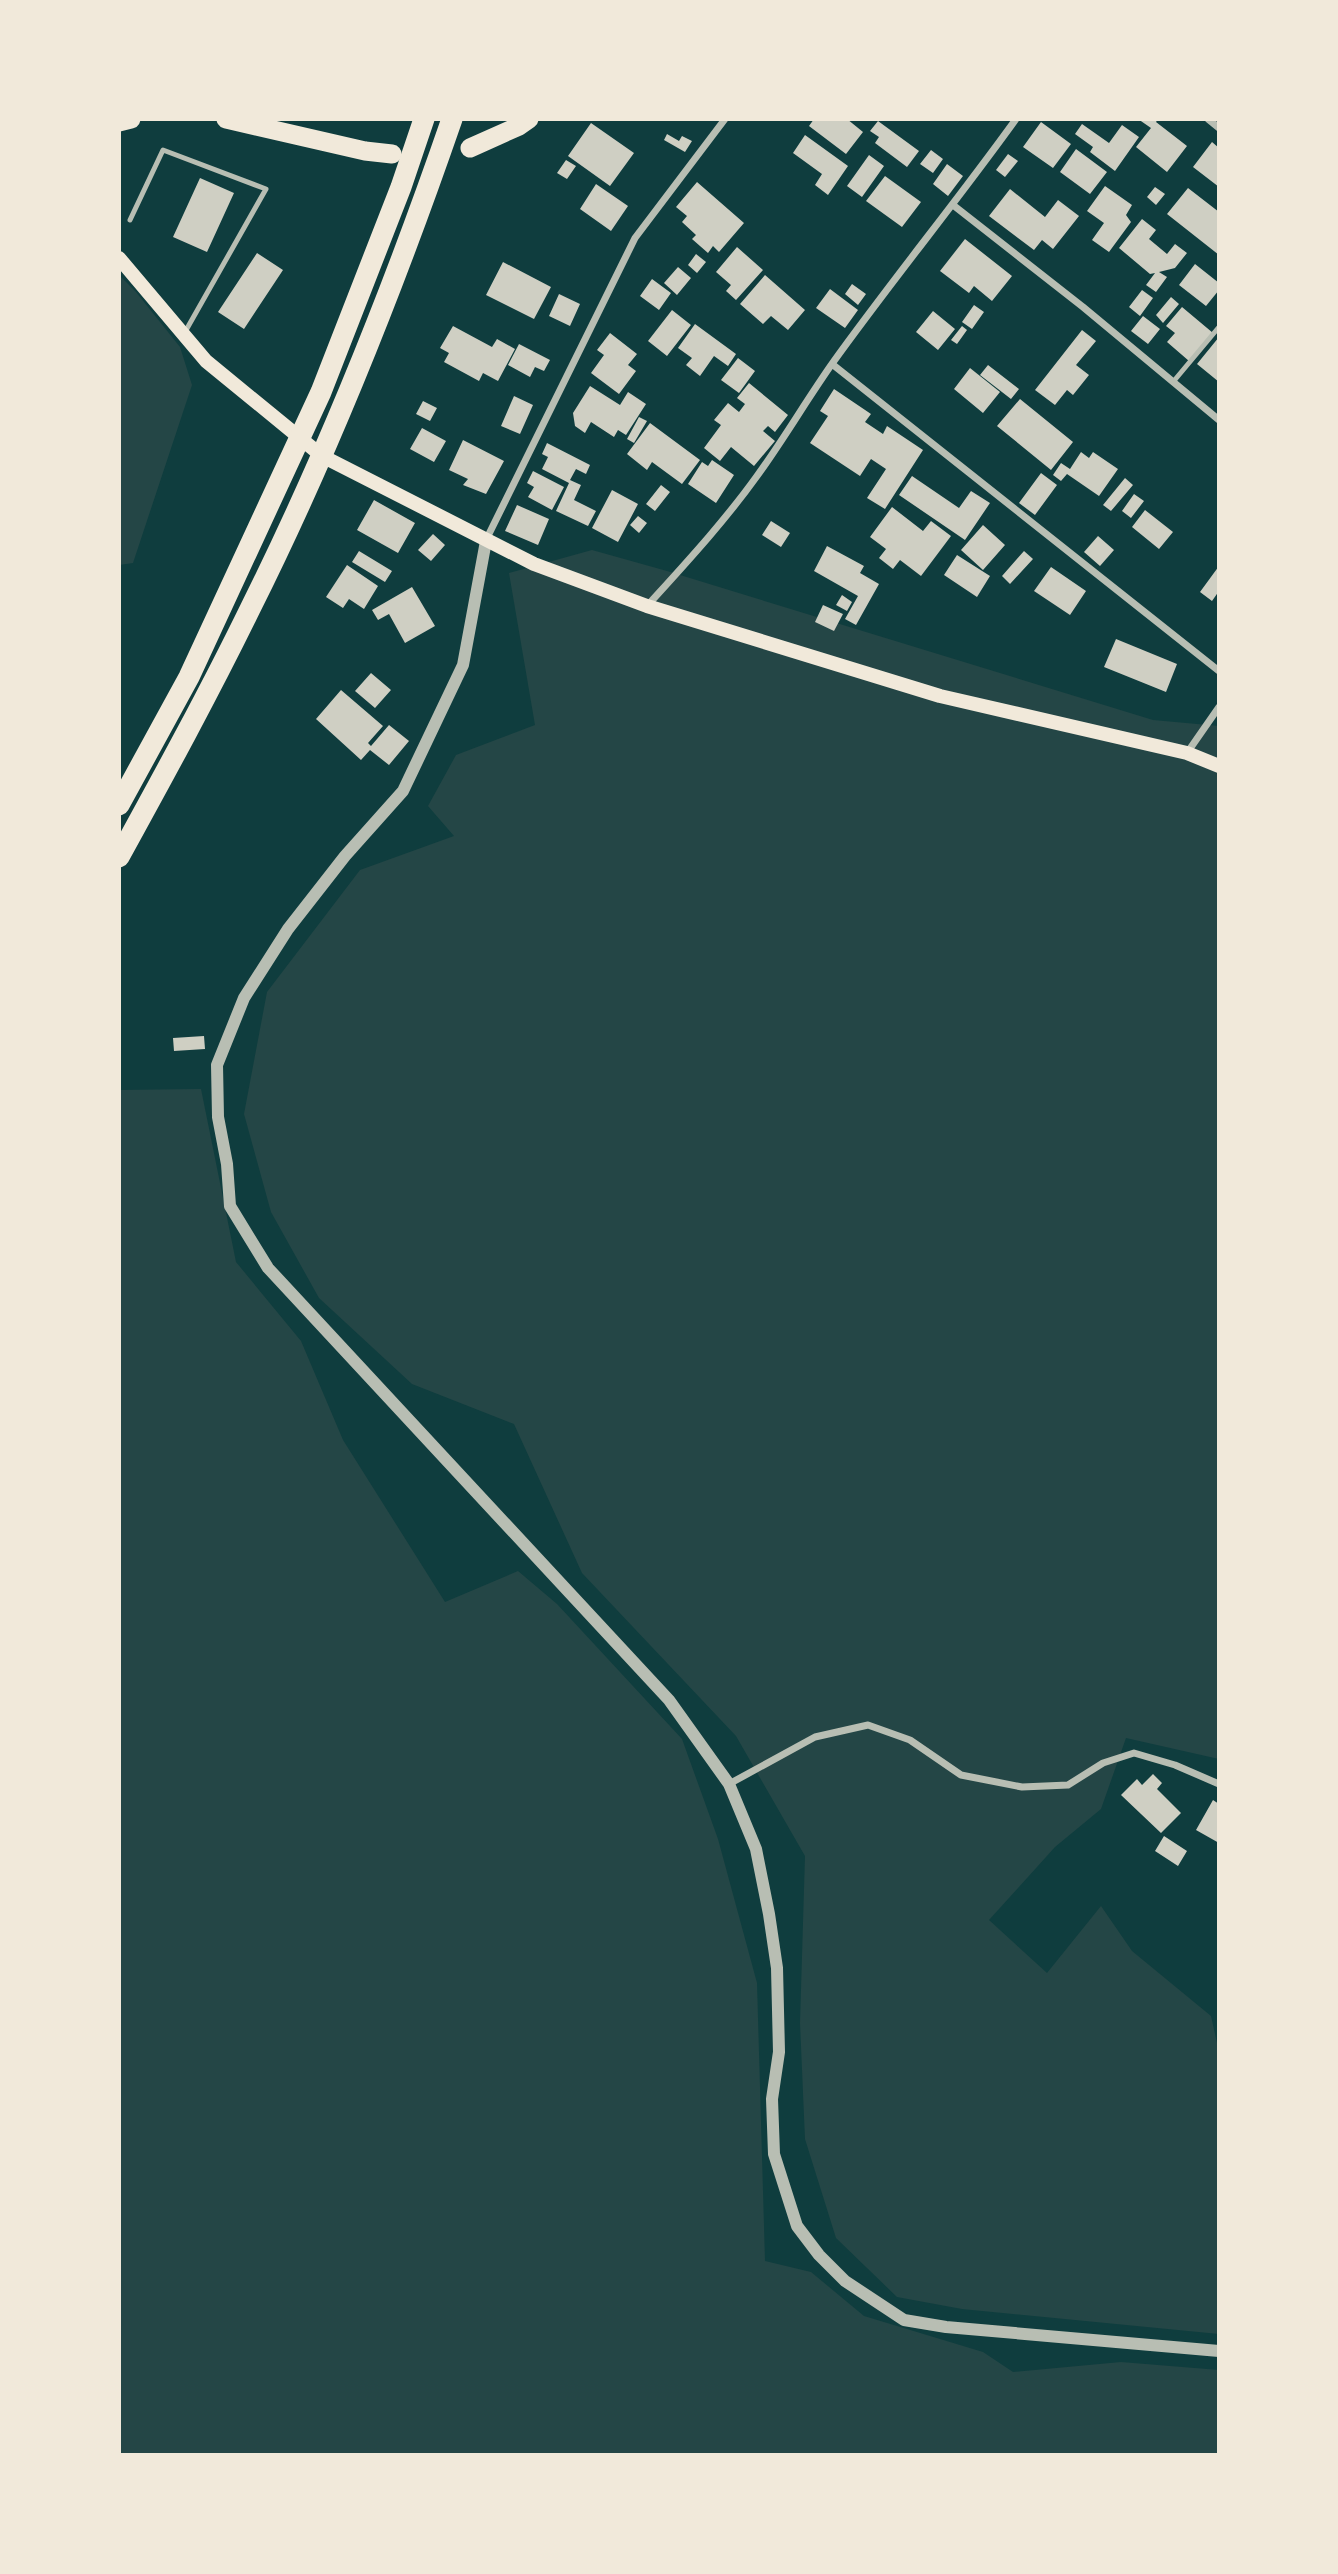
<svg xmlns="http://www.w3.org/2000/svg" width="1338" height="2574" viewBox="0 0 1338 2574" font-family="Figtree,sans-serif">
<rect width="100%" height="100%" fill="#0f3d3e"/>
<path fill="#244646" d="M119 275 136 292 180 347 192 385 133 563 119 565Z
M592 550 667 571 1153 720 1219 726V1759L1126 1738 1101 1809 1055 1847 989 1920 1047 1973 1101 1906 1132 1951 1211 2016 1219 2052V2334L962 2309 897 2297 836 2238 805 2139 800 2023 805 1856 736 1736 582 1573 514 1424 412 1384 319 1298 271 1212 244 1114 267 992 360 870 454 836 428 806 456 755 535 725 509 573Z
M201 1089 236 1262 301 1341 343 1440 445 1602 518 1571 557 1604 682 1739 718 1839 757 1983 765 2261 811 2272 864 2316 983 2352 1013 2372 1121 2362 1219 2370V2455H119V1090Z"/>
<path fill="#cfcfc3" d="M814 119H847L863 132 846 154 809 126Z
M1138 119H1158L1156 122 1187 146 1167 172 1136 147 1151 128Z
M878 121 919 151 907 167 875 143 879 137 870 131Z
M1041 122 1071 144 1053 168 1023 147Z
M591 123 634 153 610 186 568 156Z
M1082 124 1109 143 1122 125 1139 137 1115 171 1090 152 1093 147 1075 134Z
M667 134 679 141 682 136 692 141 685 152 664 140Z
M805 135 848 166 828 195 815 185 822 174 793 153Z
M1212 142 1219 148V187L1193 167Z
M1076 149 1107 172 1090 194 1060 172Z
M931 150 943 159 933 173 920 164Z
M1008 154 1018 161 1005 177 996 170Z
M869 155 884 166 862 197 847 186Z
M566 160 576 166 567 179 557 173Z
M947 164 963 176 948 196 933 184Z
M885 176 921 202 902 227 866 201Z
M200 178 234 193 207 252 173 237Z
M697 182 744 223 719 252 713 246 708 253 692 239 696 235 682 222 687 216 676 207Z
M596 184 628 206 611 231 580 209Z
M1105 186 1132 205 1126 215 1131 222 1109 252 1092 240 1104 223 1087 211Z
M1155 187 1165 194 1156 205 1147 197Z
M1188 188 1219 212V255L1167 214Z
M1010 189 1045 217 1058 200 1079 216 1053 249 1042 240 1034 250 989 216Z
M1142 219 1156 230 1149 239 1167 254 1175 244 1187 253 1175 268 1159 272 1167 277 1156 292 1146 285 1155 273 1150 274 1119 248Z
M965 239 1012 276 992 301 974 286 969 293 940 271Z
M737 247 763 270 736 300 726 291 731 285 716 272Z
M257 253 283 270 244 329 218 312Z
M696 254 706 262 697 273 688 265Z
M503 262 551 287 534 319 486 295Z
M1195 264 1219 283V290L1206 306 1179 285Z
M678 267 691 278 677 295 664 283Z
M765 275 805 310 788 330 771 316 763 324 740 304Z
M652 279 671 293 659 310 640 296Z
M852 284 866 294 858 305 845 294Z
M830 289 858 310 845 328 816 308Z
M1142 290 1153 298 1140 316 1129 307Z
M559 294 580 304 570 326 549 316Z
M1171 297 1179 304 1163 323 1156 315Z
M974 305 984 312 972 329 962 322Z
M1182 307 1213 333 1189 361 1167 342 1175 333 1166 326Z
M672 310 691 325 667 356 648 341Z
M933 311 955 329 938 350 916 332Z
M1143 316 1160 329 1148 344 1131 331Z
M695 324 736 354 728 366 714 356 700 376 686 365 692 358 678 348Z
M453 326 492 347 497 339 515 349 498 381 483 373 479 381 444 362 449 353 440 348Z
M962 326 967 330 957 344 951 340Z
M1082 330 1096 341 1076 365 1089 375 1073 395 1067 390 1055 405 1035 390Z
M610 333 637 354 628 365 636 371 619 394 591 373 604 355 597 350Z
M1219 337V382L1197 364Z
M519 344 550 360 544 371 535 367 530 377 508 365Z
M738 358 755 371 739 393 721 380Z
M988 365 1019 389 1011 399 980 375Z
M970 368 1000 392 983 413 954 389Z
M749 383 788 415 775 432 768 426 763 431 775 441 754 466 731 447 720 461 704 448 721 425 714 420 728 403 739 412 745 404 737 398Z
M590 386 620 405 628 392 646 404 626 435 618 430 614 437 591 422 585 433 575 426 573 413Z
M834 389 871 414 865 422 883 434 887 426 923 450 885 509 867 498 886 469 871 459 860 476 810 443 828 416 820 411Z
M514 396 533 405 520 434 501 426Z
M1020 399 1073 442 1051 470 997 426Z
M423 401 437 408 430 421 416 414Z
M639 417 647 421 634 443 627 439Z
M650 423 700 460 682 484 652 462 647 470 627 454Z
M422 428 446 441 434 462 410 449Z
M463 440 504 461 486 494 463 485 468 479 449 470Z
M547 443 590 465 586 474 576 469 570 480 581 485 574 500 596 511 588 526 556 511 569 483 542 469 548 457 542 454Z
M1081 452 1089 458 1093 452 1118 469 1099 496 1067 474 1061 481 1053 475 1061 463 1070 469Z
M712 460 734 475 716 503 688 484 702 462 708 466Z
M533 471 564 487 552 510 528 497 534 487 527 483Z
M1041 473 1057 485 1035 515 1019 503Z
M912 476 959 508 971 491 990 503 965 540 899 495Z
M1125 478 1133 485 1111 511 1103 505Z
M661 485 670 492 655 511 646 504Z
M612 490 638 504 618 542 592 528Z
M1134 494 1144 501 1131 518 1122 511Z
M374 500 415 523 398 553 357 530Z
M517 505 549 519 538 545 505 531Z
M892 507 923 531 931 521 951 536 921 576 900 560 893 569 879 558 886 549 870 537Z
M1145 510 1173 532 1159 549 1132 527Z
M638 516 647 523 639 533 630 525Z
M771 521 790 533 781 547 762 535Z
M983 525 1005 545 983 570 961 550Z
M433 534 445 545 431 561 418 550Z
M1098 536 1114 550 1100 566 1084 552Z
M827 546 864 566 860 573 879 584 856 625 845 619 858 596 814 571Z
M359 551 392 571 385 582 352 562Z
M1024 551 1033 559 1010 584 1002 576Z
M957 555 990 576 977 597 944 575Z
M347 565 378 586 364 609 349 599 343 608 326 597Z
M1219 566V591L1212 601 1200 592Z
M1051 567 1086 591 1070 615 1034 591Z
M412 587 435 626 405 643 389 614 378 620 372 610Z
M842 595 852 602 847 611 836 605Z
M823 605 843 614 834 631 815 622Z
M1116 639 1177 664 1166 692 1104 667Z
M371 673 391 690 375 708 355 691Z
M341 690 383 726 368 743 371 746 389 725 409 741 389 765 370 750 361 760 316 719Z
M204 1036 205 1049 174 1051 173 1038Z
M1153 1774 1162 1783 1157 1789 1181 1813 1161 1833 1121 1795 1137 1779 1142 1785Z
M1213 1800 1219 1804V1843L1196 1830Z
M1164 1836 1187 1851 1178 1866 1155 1851Z"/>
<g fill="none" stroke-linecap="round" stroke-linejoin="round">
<path stroke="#b8beb3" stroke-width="5" d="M130 220 163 150 266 189 185 332
M1173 382 1219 327"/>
<path stroke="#b8beb3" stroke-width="7" d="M1208 119 1219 128
M953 205 1083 307 1219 420
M832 364 1219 671
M486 540 635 238 725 119
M647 606C685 564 724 522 757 476 784 439 807 399 834 361 893 279 957 201 1016 119
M1187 753 1219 707
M729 1784 815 1737 868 1725 910 1740 961 1775 1022 1787 1068 1785 1103 1763 1134 1753 1175 1765 1219 1784"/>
<path stroke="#b8beb3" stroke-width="12" d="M486 541 463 665 403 791 345 856 288 929 244 998 217 1065 218 1117 227 1164 230 1206 268 1268 669 1700 729 1784 756 1849 769 1914 777 1968 779 2052 772 2099 774 2154 797 2226 819 2255 845 2281 904 2320 946 2327 1219 2351"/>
<path stroke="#f1e9da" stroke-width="14" d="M119 258 206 361 322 456 534 564 647 606 940 696 1187 753 1219 766"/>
<path stroke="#f1e9da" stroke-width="19" d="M226 119 365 151 392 154
M119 122 131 119
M470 148 519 126 529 119"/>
<path stroke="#f1e9da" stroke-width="21" d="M119 805 189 677 321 392 401 187 424 119
M119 857C164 775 209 693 250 609 328 453 395 284 452 119"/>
</g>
<rect width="1338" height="2574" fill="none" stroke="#f1e9da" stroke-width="242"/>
</svg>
